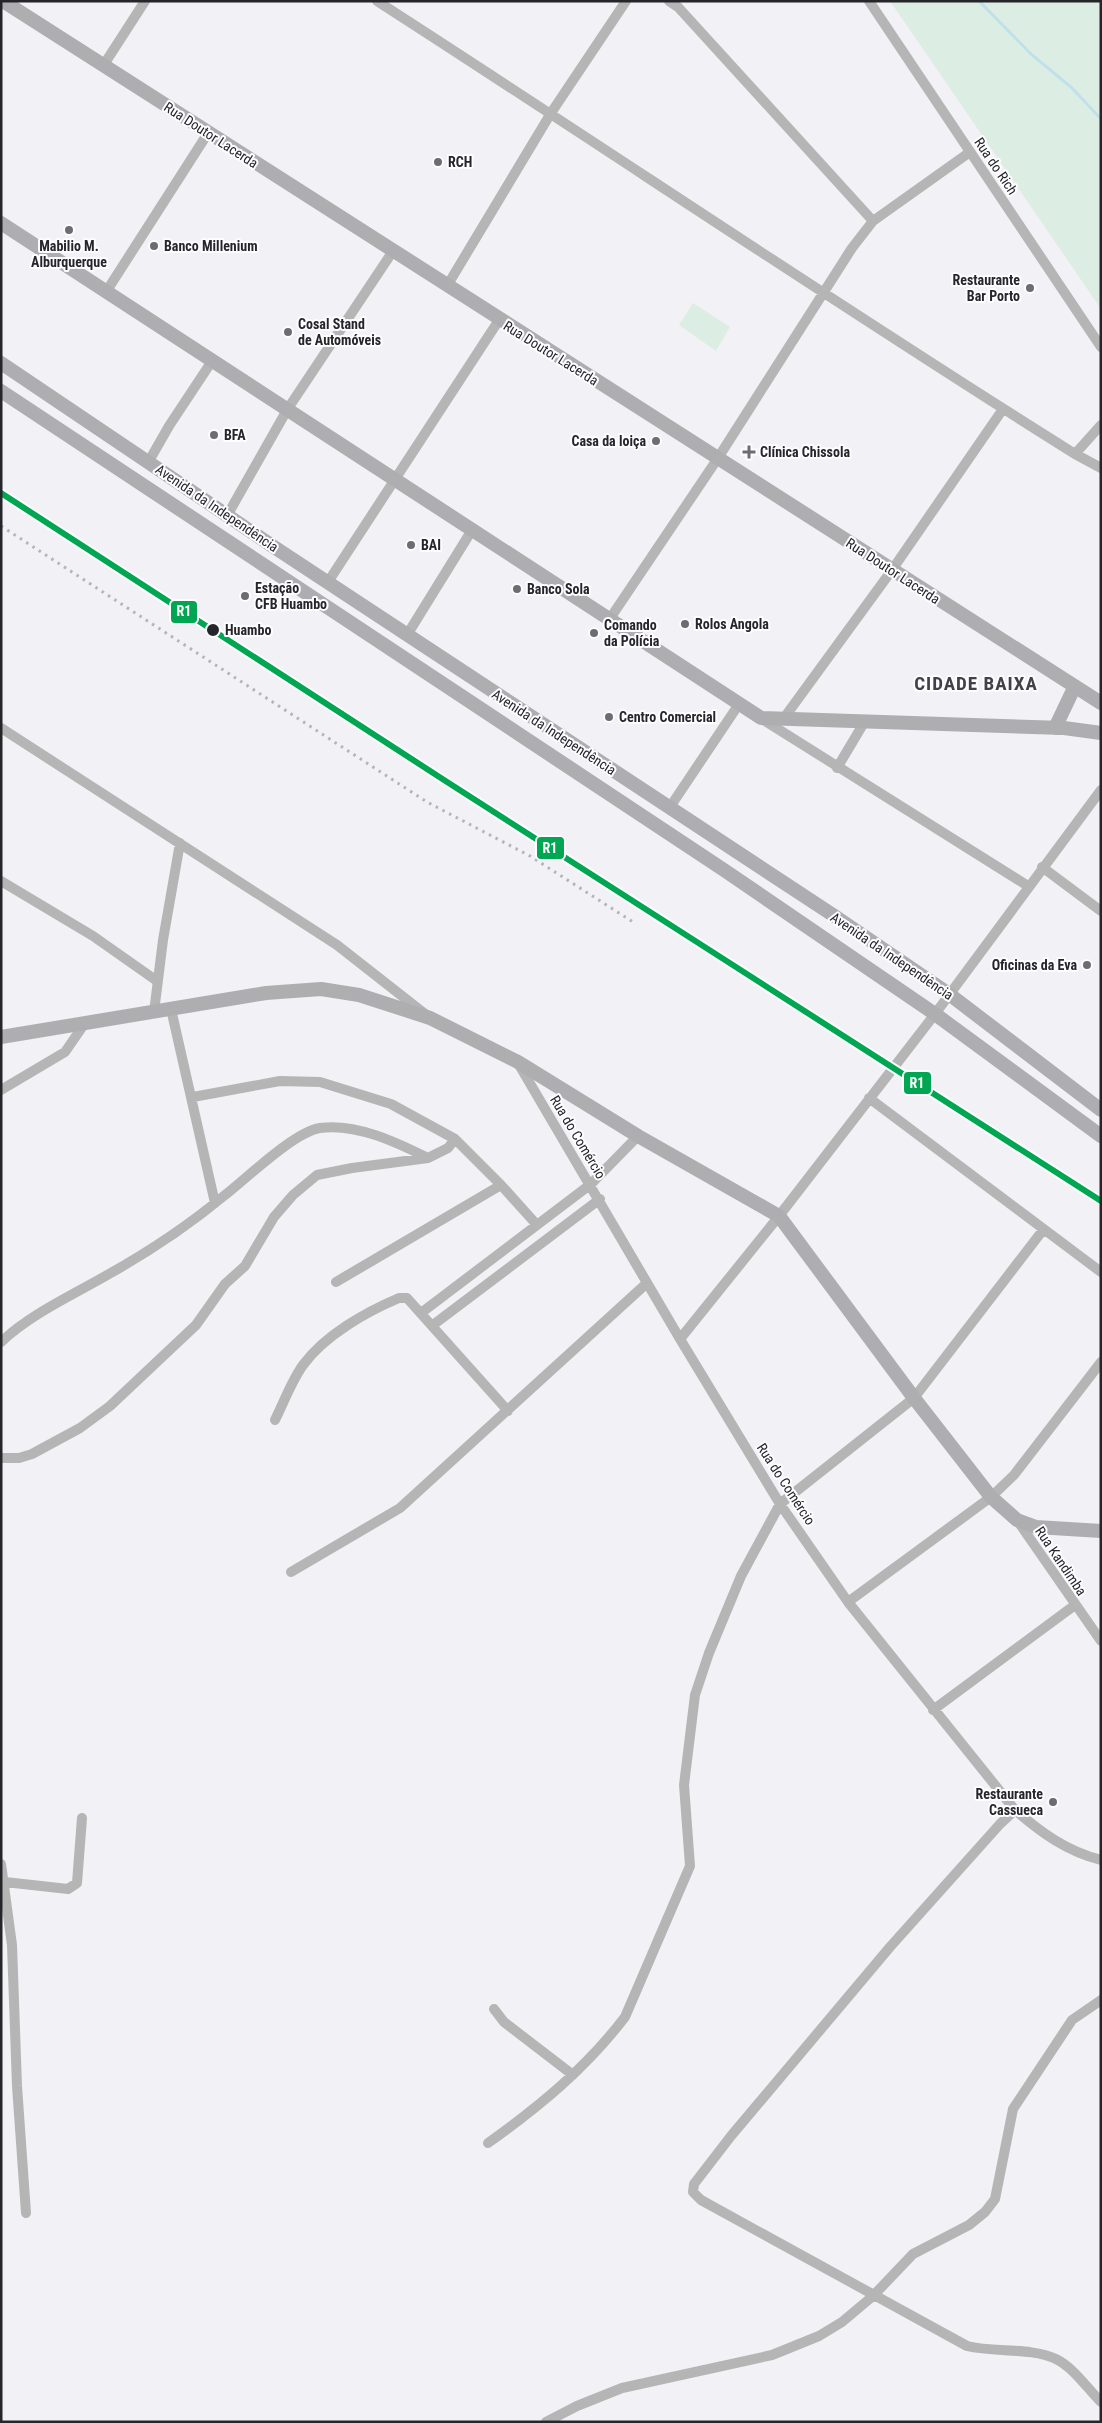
<svg xmlns="http://www.w3.org/2000/svg" width="1102" height="2423" viewBox="0 0 1102 2423" font-family="'Roboto Condensed',sans-serif">
<rect width="100%" height="100%" fill="#f1f1f6"/>
<path fill="#dceee3" d="M890 1H1101V309Z
M693 303 730 327 716 351 679 325Z"/>
<g fill="none" stroke-linecap="round" stroke-linejoin="round">
<path stroke="#c1e1ea" stroke-width="3" d="M979 1 1031 54 1072 88 1101 119"/>
<path stroke="#b6b5b5" stroke-width="10" d="M377 1C610 151 840 307 1075 454L1101 468
M669 1 678 7 873 221
M869 1 1101 347
M103 66 145 1
M447 286 551 113 626 1
M106 292 208 133
M1075 454 1101 425
M149 461 169 426 212 361
M228 514 287 410 393 251
M328 582 499 320
M609 620 718 458 852 248 873 221 970 152
M407 635 472 530
M784 718 892 570 1003 409
M762 719 1028 886
M1 728 337 945 425 1014
M837 768 865 721
M670 807 739 704
M1042 867 1101 911
M1 881 93 936 157 981
M171 1009 215 1203
M154 1012 163 940 180 843
M518 1063 680 1339 780 1504 848 1602 1015 1810C1042 1833 1066 1851 1101 1860
M1 1090 65 1052 85 1023
M193 1097 280 1081 320 1082 391 1104 455 1139 501 1185 537 1225
M869 1098 1101 1272
M336 1282 501 1185
M421 1313 591 1184 638 1136
M433 1325 600 1199
M680 1339 779 1216 935 1014 1101 790
M1 1342C32 1313 73 1295 109 1274 150 1251 189 1225 225 1195 247 1178 294 1132 320 1128 356 1123 396 1142 428 1158
M275 1420C284 1402 291 1382 303 1365 325 1335 366 1312 399 1298H407L508 1411
M1 1458H19L32 1454 80 1428 110 1406 196 1325 225 1284 245 1266 274 1217 293 1195 317 1175 352 1168 428 1158 448 1148 455 1139
M1017 1520 1101 1641
M291 1572 400 1508 647 1283
M848 1602 991 1497 1014 1475 1101 1362
M933 1710 1075 1605
M1015 1810 1000 1824 890 1947 731 2136 694 2184 693 2192 701 2200 967 2346C995 2353 1030 2347 1056 2359 1074 2368 1087 2388 1101 2402
M1 1864 12 1945 17 2086 26 2213
M5 1882 68 1889 77 1883 82 1818
M494 2009 504 2022 573 2075
M488 2143C540 2106 586 2068 625 2017L690 1866 684 1785 695 1695 709 1653 741 1576 780 1504 914 1398 1043 1230
M546 2422 577 2406 622 2388 772 2355 819 2336 842 2322 873 2296 913 2254 969 2225 985 2212 995 2199 1013 2109 1072 2020 1101 2000"/>
<path stroke="#aeadaf" stroke-width="14" d="M3 1 1101 703
M1 223 761 718 1064 728 1101 733
M1 363 277 549 833 915 949 994 1101 1110
M1 391 724 870 935 1014 1101 1136
M1055 728 1074 688
M1 1037 266 993 321 989 359 995 430 1018 518 1062 638 1136 779 1216 914 1398 991 1497 1017 1520 1036 1527 1101 1531"/>
<path stroke="#b5b4b6" stroke-width="3" stroke-dasharray="2.5 5" stroke-linecap="butt" d="M1 526 427 802 530 856 633 922"/>
<defs>
<path id="rail-1" d="M1 493 444 780 1101 1201"/>
</defs>
<use href="#rail-1" stroke="#fdfdff" stroke-width="10"/>
<use href="#rail-1" stroke="#00a651" stroke-width="6"/>
</g>
<g fill="#6d6c71" stroke="#fdfdff" stroke-width="2">
<circle cx="438" cy="162" r="5"/>
<circle cx="69" cy="230" r="5"/>
<circle cx="154" cy="246" r="5"/>
<circle cx="1030" cy="288" r="5"/>
<circle cx="288" cy="332" r="5"/>
<circle cx="214" cy="435" r="5"/>
<circle cx="656" cy="441" r="5"/>
<path d="M746.5 444.5h5v5h5v5h-5v5h-5v-5h-5v-5h5z"/>
<circle cx="411" cy="545" r="5"/>
<circle cx="517" cy="589" r="5"/>
<circle cx="245" cy="596" r="5"/>
<circle cx="685" cy="624" r="5"/>
<circle cx="594" cy="633" r="5"/>
<circle cx="609" cy="717" r="5"/>
<circle cx="1087" cy="965" r="5"/>
<circle cx="1053" cy="1802" r="5"/>
</g>
<circle fill="#262529" stroke="#fdfdff" stroke-width="2" cx="213" cy="630" r="7"/>
<g text-anchor="middle" dominant-baseline="central" stroke-width="4" stroke-linejoin="round" paint-order="stroke">
<g font-size="14" fill="#262529" stroke="#fdfdff">
<text transform="translate(211 135) rotate(33)">Rua Doutor Lacerda</text>
<text transform="translate(996 166) rotate(56)">Rua do Rich</text>
<text transform="translate(551 353) rotate(32)">Rua Doutor Lacerda</text>
<text transform="translate(217 508) rotate(34)">Avenida da Independência</text>
<text transform="translate(893 571) rotate(33)">Rua Doutor Lacerda</text>
<text transform="translate(554 732) rotate(33)">Avenida da Independência</text>
<text transform="translate(892 956) rotate(34)">Avenida da Independência</text>
<text transform="translate(578 1137) rotate(59)">Rua do Comércio</text>
<text transform="translate(786 1484) rotate(57)">Rua do Comércio</text>
<text transform="translate(1061 1561) rotate(56)">Rua Kandimba</text>
</g>
<g font-size="14" font-weight="bold" fill="#262529" stroke="#fdfdff" text-anchor="start">
<text x="448" y="162">RCH</text>
<text x="69" y="246" text-anchor="middle">Mabilio M.<tspan x="69" dy="16">Alburquerque</tspan></text>
<text x="164" y="246">Banco Millenium</text>
<text x="1020" y="280" text-anchor="end">Restaurante<tspan x="1020" dy="16">Bar Porto</tspan></text>
<text x="298" y="324">Cosal Stand<tspan x="298" dy="16">de Automóveis</tspan></text>
<text x="224" y="435">BFA</text>
<text x="646" y="441" text-anchor="end">Casa da loiça</text>
<text x="760" y="452">Clínica Chissola</text>
<text x="421" y="545">BAI</text>
<text x="255" y="588">Estação<tspan x="255" dy="16">CFB Huambo</tspan></text>
<text x="527" y="589">Banco Sola</text>
<text x="695" y="624">Rolos Angola</text>
<text x="604" y="625">Comando<tspan x="604" dy="16">da Polícia</tspan></text>
<text x="619" y="717">Centro Comercial</text>
<text x="1077" y="965" text-anchor="end">Oficinas da Eva</text>
<text x="1043" y="1794" text-anchor="end">Restaurante<tspan x="1043" dy="16">Cassueca</tspan></text>
</g>
<g font-size="14" font-weight="bold" fill="#262529" stroke="#fdfdff" text-anchor="start">
<text x="225" y="630">Huambo</text>
</g>
<g font-size="19" font-weight="bold" letter-spacing="1" fill="#424049" stroke="#fdfdff">
<text x="976" y="683">CIDADE BAIXA</text>
</g>
</g>
<g stroke="#fdfdff" stroke-width="2">
<rect x="170" y="600" width="28" height="24" rx="5" fill="#00a651"/>
<rect x="536" y="836" width="29" height="24" rx="5" fill="#00a651"/>
<rect x="903" y="1071" width="29" height="24" rx="5" fill="#00a651"/>
</g>
<g font-size="14" text-anchor="middle" font-weight="bold" fill="#fff">
<text x="184" y="616">R1</text>
<text x="550" y="853">R1</text>
<text x="917" y="1088">R1</text>
</g>
<rect width="1102" height="2423" fill="none" stroke="#262529" stroke-width="5"/>
</svg>
